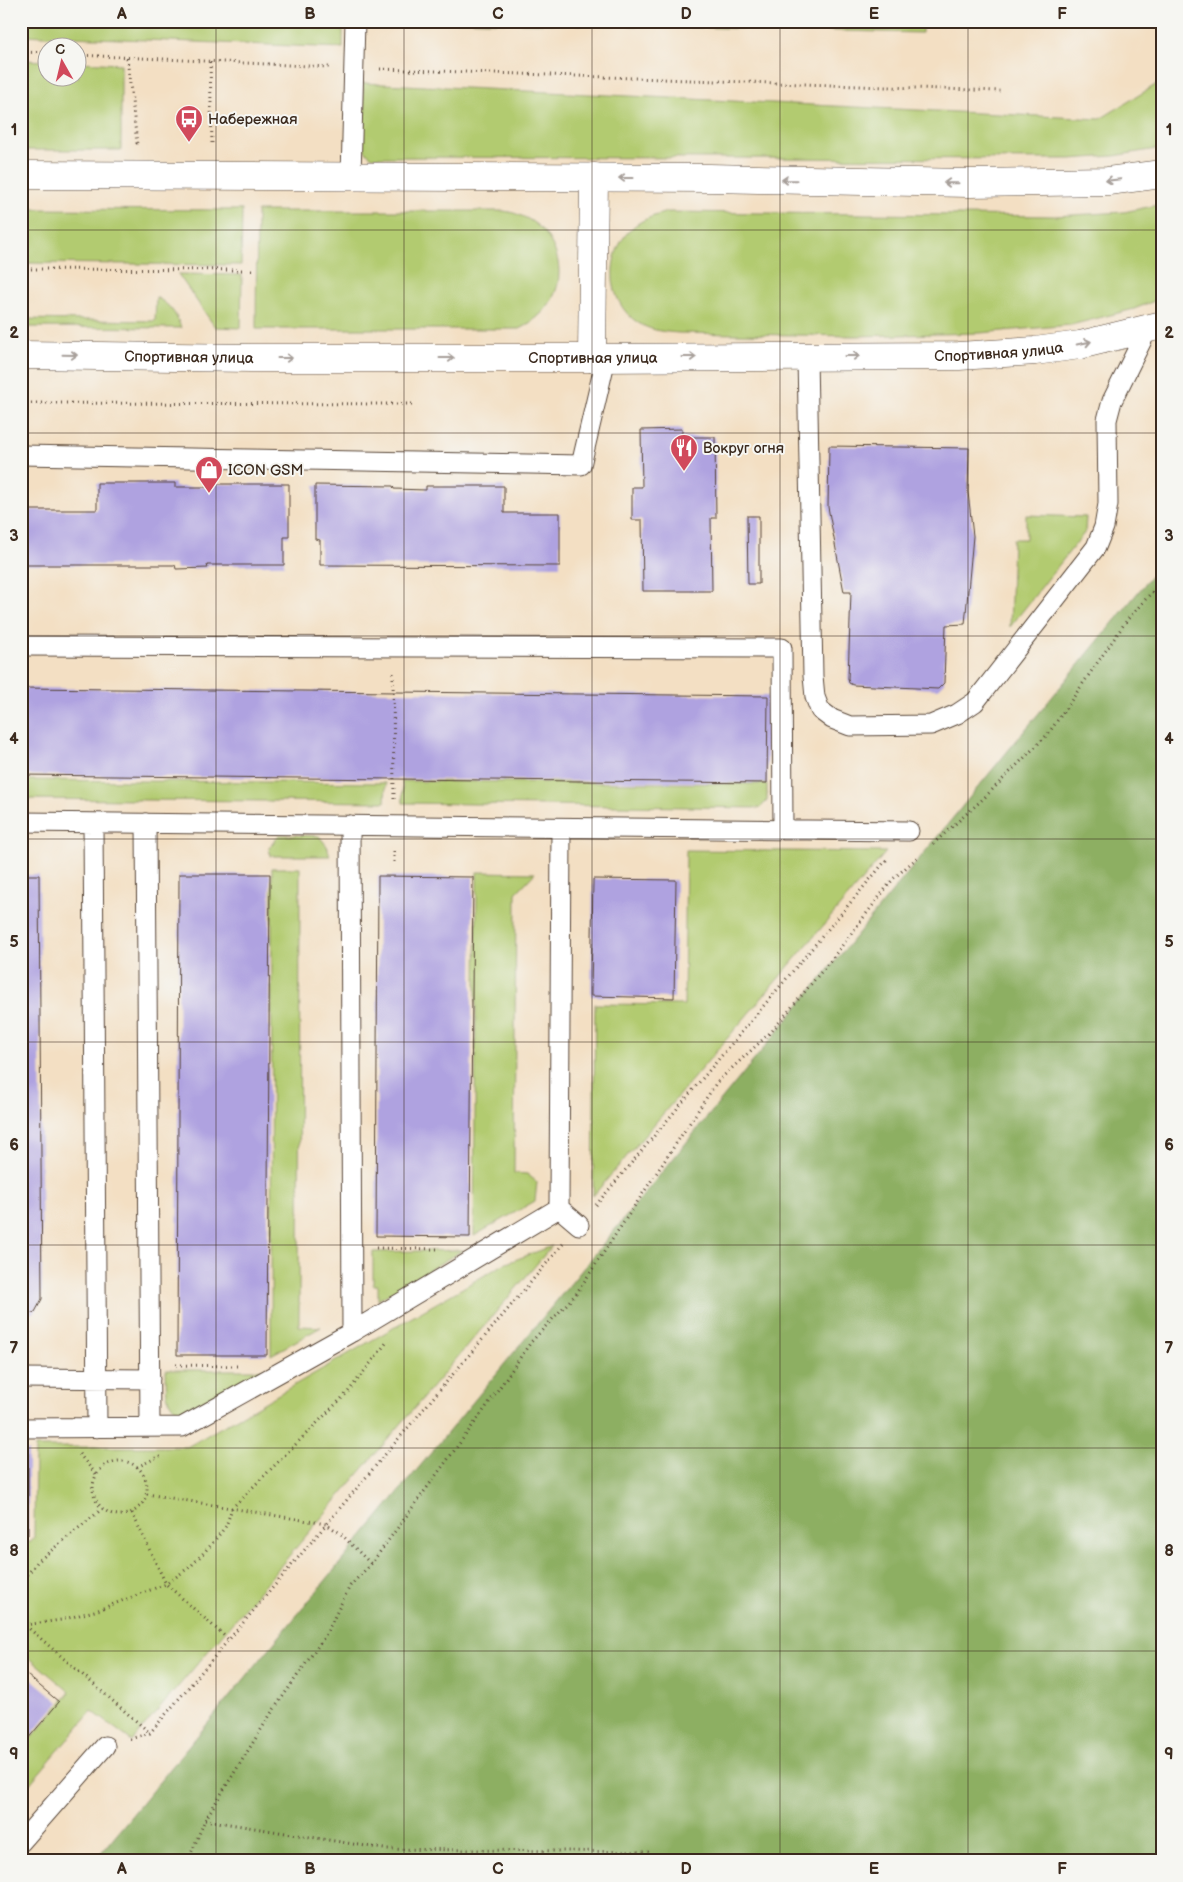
<svg xmlns="http://www.w3.org/2000/svg" width="1183" height="1882" viewBox="0 0 1183 1882" font-family="'Balsamiq Sans',sans-serif">
<rect width="100%" height="100%" fill="#f6f6f2"/>
<filter id="ink" filterUnits="userSpaceOnUse"><feTurbulence type="fractalNoise" baseFrequency=".02" numOctaves="2"/><feDisplacementMap in="SourceGraphic" scale="10" xChannelSelector="R" yChannelSelector="G"/><feConvolveMatrix kernelMatrix="1 2 1 2 8 2 1 2 1" color-interpolation-filters="sRGB"/></filter>
<filter id="wash" filterUnits="userSpaceOnUse"><feTurbulence type="fractalNoise" baseFrequency=".0096" numOctaves="4" result="noise"/><feDisplacementMap in="SourceGraphic" scale="20" xChannelSelector="R" yChannelSelector="G"/><feGaussianBlur stdDeviation="1.12" result="paint"/><feColorMatrix in="noise" values="0 0 0 0 0 0 0 0 0 0 0 0 0 0 0 0 0 1.4 0 .05"/><feComposite in="paint" operator="in"/></filter>
<g filter="url(#wash)">
<rect width="100%" height="100%" fill="#f3dfc3"/>
<path fill="#b2cb70" stroke="#767a47" d="M21 21H343V48L21 35Z
M452 21H922V33Z
M21 60 47 61 48 78H78V62L121 64V150H21Z
M1162 81V148L1114 156 1070 159 372 157 366 152 363 145V83L1100 119Z
M1162 204V298L1134 309 1071 325 980 333 855 336 679 333C666 332 653 331 642 325 606 306 604 254 632 228 642 219 654 216 667 212L1055 216 1124 212Z
M21 209 242 210 241 265 21 263Z
M257 211H504C509 212 515 213 519 215 531 219 542 228 549 239 571 275 555 312 519 329H256Z
M178 274 242 275 241 328 215 327Z
M156 297C170 305 176 313 181 328L21 327V319L155 321Z
M1026 515 1086 517 1085 532 1010 627 1013 539H1026Z
M21 780 386 783 385 802 21 799Z
M402 781 767 784V801L760 808 403 803Z
M279 835 319 836 327 846 330 856H270L269 848Z
M686 850 886 852 593 1196 595 1004 684 1005Z
M272 868H300L299 1326 321 1327 271 1355Z
M477 872 535 873 516 893 514 1173 527 1174 537 1182 535 1201 474 1236Z
M552 1246 132 1741 92 1711 21 1794V1750L70 1692 21 1651V1542H30L34 1537 35 1447H187L504 1264Z
M463 1250 378 1300V1285H373V1252Z
M166 1370H264L185 1416C163 1403 167 1393 166 1370Z"/>
<path fill="#8daf62" stroke="#646c40" d="M1162 563V1861H94L558 1299Z"/>
<g id="blocks">
<path fill="#afa2e0" d="M682 429V437H715L716 518H711L712 591H643L642 520H632V487H642L641 430Z
M829 446 969 448 968 492 973 536 965 624 946 625 944 683 938 689 853 685 849 683 848 679 851 592H844L828 507Z
M97 483H175V487H208V484H289V537H284V565H207L208 568 176 569 175 565H21V510H97Z
M315 485 393 486 394 489 426 490V486H504V513H560V566L320 565V540L315 539Z
M747 516H759V584H748Z
M21 688 768 696 767 783 21 775Z
M179 874H270L267 1355H177Z
M21 875H39L42 1299 35 1312 21 1317Z
M378 876 473 877 470 1237 376 1236Z
M593 879 676 880 674 998 591 996Z
M21 1451H28V1535H21Z
M21 1670 59 1702 21 1747Z"/>
</g>
</g>
<g filter="url(#ink)">
<use href="#blocks" fill-opacity="0" stroke="#574537" stroke-width="1"/>
<g fill="none" stroke-linecap="round" stroke-linejoin="round">
<defs>
<path id="lane" d="M351 176 355 21
M807 357 813 676 815 697 820 710 832 719 850 726 931 725 957 714 975 702 1096 547 1104 527 1108 504 1107 420 1112 401 1148 328
M21 455 581 465 606 358
M21 646 782 648 783 830
M21 822 909 831
M93 823 97 1428
M146 823 150 1427
M350 825 352 1332
M561 828 559 1208 579 1225
M21 1378 150 1379
M21 1428 182 1427 352 1332 559 1208
M21 1842 105 1746"/>
<g id="primary">
<path d="M21 175 709 178 969 183 1108 181 1162 174"/>
<path id="s1" d="M21 355 251 358H592L959 356 1035 351 1080 345 1162 325"/>
<path d="M592 358 594 177"/>
</g>
</defs>
<use href="#lane" stroke="#574537" stroke-width="21"/>
<use href="#primary" stroke="#574537" stroke-width="29"/>
<path stroke="#574537" stroke-width="3" stroke-dasharray="1 4" stroke-linecap="butt" d="M21 52 48 53
M78 55 329 67
M127 58 137 143H139
M210 62 212 144
M380 69 1000 91
M21 269 253 270
M21 403 415 404
M393 673 394 800
M933 844 984 798 1048 734 1127 620 1162 581
M394 851V865
M596 1205 888 858
M376 1248 437 1249
M176 1365 237 1366
M79 1454 96 1474
M93 1488a27 27 0 1 1 54 0a27 27 0 1 1-54 0Z
M137 1467 164 1454
M147 1494 326 1524 340 1533 371 1564
M132 1513 166 1584 229 1640
M21 1583 37 1562 102 1509
M21 1625H25L150 1733
M25 1625 61 1620 98 1610 166 1584 191 1566 211 1545 226 1526 232 1508 348 1392 387 1342
M130 1739 150 1733 563 1244
M205 1820 384 1849 648 1852 664 1861
M188 1861 205 1820 272 1712 325 1636 350 1586 371 1564 484 1410 531 1342 576 1294 717 1082 772 1031 831 960 893 879 919 856"/>
<use href="#lane" stroke="#fff" stroke-width="19"/>
<use href="#primary" stroke="#fff" stroke-width="28"/>
</g>
<defs><path id="oneway-shaft" d="M-6 0H5M1.5-3L5.5 0L1.5 3" fill="none" stroke-width="1.6" stroke-linecap="round" stroke-linejoin="round" transform="scale(1.25)"/></defs>
<g stroke="#a79f9a">
<use href="#oneway-shaft" transform="translate(626 178) rotate(-180)"/>
<use href="#oneway-shaft" transform="translate(789 180) rotate(-179)"/>
<use href="#oneway-shaft" transform="translate(1113 180) rotate(174)"/>
<use href="#oneway-shaft" transform="translate(951 183) rotate(-179)"/>
<use href="#oneway-shaft" transform="translate(1084 343) rotate(-12)"/>
<use href="#oneway-shaft" transform="translate(70 355) rotate(1)"/>
<use href="#oneway-shaft" transform="translate(852 356)"/>
<use href="#oneway-shaft" transform="translate(689 357)"/>
<use href="#oneway-shaft" transform="translate(285 358)"/>
<use href="#oneway-shaft" transform="translate(447 358)"/>
</g>
</g>
<path fill="none" stroke="#3b2a1e" stroke-width="1" stroke-opacity="0.55" d="M216 21V1861M404 21V1861M592 21V1861M780 21V1861M968 21V1861M21 230H1162M21 433H1162M21 636H1162M21 839H1162M21 1042H1162M21 1245H1162M21 1448H1162M21 1651H1162"/>
<defs>
<symbol id="bus-pin" viewBox="-11 -11 22 30"><path d="M0 17L-7.5 6A9.5 9.5 0 1 1 7.5 6Z" fill="#d1495b" stroke="#f6f6f2"/><path d="M-5-6H5V4H4V6H2V4H-2V6H-4V4H-5ZM-3.5-4V0h7V-4ZM-3.5 1.2v1.5H-2V1.2ZM2 1.2v1.5H3.5V1.2Z" fill="#fff"/></symbol>
<symbol id="restaurant-pin" viewBox="-11 -11 22 30"><path d="M0 17L-7.5 6A9.5 9.5 0 1 1 7.5 6Z" fill="#d1495b" stroke="#f6f6f2"/><path d="M-5-6h1v4h1v-4h1v4h1v-4h1v5L-1.5 .5V6h-2V.5L-5-1ZM5-6V6H3V1.5H1.5Q1.5-4 5-6Z" fill="#fff"/></symbol>
<symbol id="shop-pin" viewBox="-11 -11 22 30"><path d="M0 17L-7.5 6A9.5 9.5 0 1 1 7.5 6Z" fill="#d1495b" stroke="#f6f6f2"/><path d="M-5-2.5h2.3a2.7 3.5 0 0 1 5.4 0H5L5.5 6h-11ZM-1.5-2.5h3a1.5 2.3 0 0 0-3 0Z" fill="#fff"/></symbol>
</defs>
<g fill-rule="evenodd">
<use href="#bus-pin" x="173" y="103" width="32" height="43"/>
<use href="#restaurant-pin" x="668" y="432" width="32" height="43"/>
<use href="#shop-pin" x="193" y="454" width="32" height="43"/>
</g>
<g text-anchor="middle" dominant-baseline="central" stroke-width="4" stroke-linejoin="round" paint-order="stroke">
<g font-size="15" fill="#3b2a1e" stroke="#f6f6f2" text-anchor="start">
<text x="208" y="119">Набережная</text>
<text x="703" y="448">Вокруг огня</text>
<text x="228" y="470">ICON GSM</text>
</g>
<g font-size="15" fill="#3b2a1e" stroke="#f6f6f2">
<text stroke="none"><textPath href="#s1" startOffset="978">Спортивная улица</textPath></text>
<text stroke="none"><textPath href="#s1" startOffset="168">Спортивная улица</textPath></text>
<text stroke="none"><textPath href="#s1" startOffset="572">Спортивная улица</textPath></text>
</g>
</g>
<rect width="1183" height="1882" fill="none" stroke="#f6f6f2" stroke-width="55"/>
<g transform="translate(62 62) rotate(352)"><circle r="24" fill="#f6f6f2" stroke="#aba49d"/>
<path d="M0-4L9 19L0 12L-9 19Z" fill="#d1495b"/>
<text y="-8" font-size="14" font-weight="bold" text-anchor="middle" fill="#3b2a1e">С</text>
</g>
<rect x="28" y="28" width="1128" height="1826" fill="none" stroke="#3b2a1e" stroke-width="2"/>
<g font-size="16" text-anchor="middle" font-weight="bold" fill="#3b2a1e">
<text x="122" y="19">A</text>
<text x="310" y="19">B</text>
<text x="498" y="19">C</text>
<text x="686" y="19">D</text>
<text x="874" y="19">E</text>
<text x="1062" y="19">F</text>
<text x="14" y="135">1</text>
<text x="1169" y="135">1</text>
<text x="14" y="338">2</text>
<text x="1169" y="338">2</text>
<text x="14" y="541">3</text>
<text x="1169" y="541">3</text>
<text x="14" y="744">4</text>
<text x="1169" y="744">4</text>
<text x="14" y="947">5</text>
<text x="1169" y="947">5</text>
<text x="14" y="1150">6</text>
<text x="1169" y="1150">6</text>
<text x="14" y="1353">7</text>
<text x="1169" y="1353">7</text>
<text x="14" y="1556">8</text>
<text x="1169" y="1556">8</text>
<text x="14" y="1759">9</text>
<text x="1169" y="1759">9</text>
<text x="122" y="1874">A</text>
<text x="310" y="1874">B</text>
<text x="498" y="1874">C</text>
<text x="686" y="1874">D</text>
<text x="874" y="1874">E</text>
<text x="1062" y="1874">F</text>
</g>
</svg>
